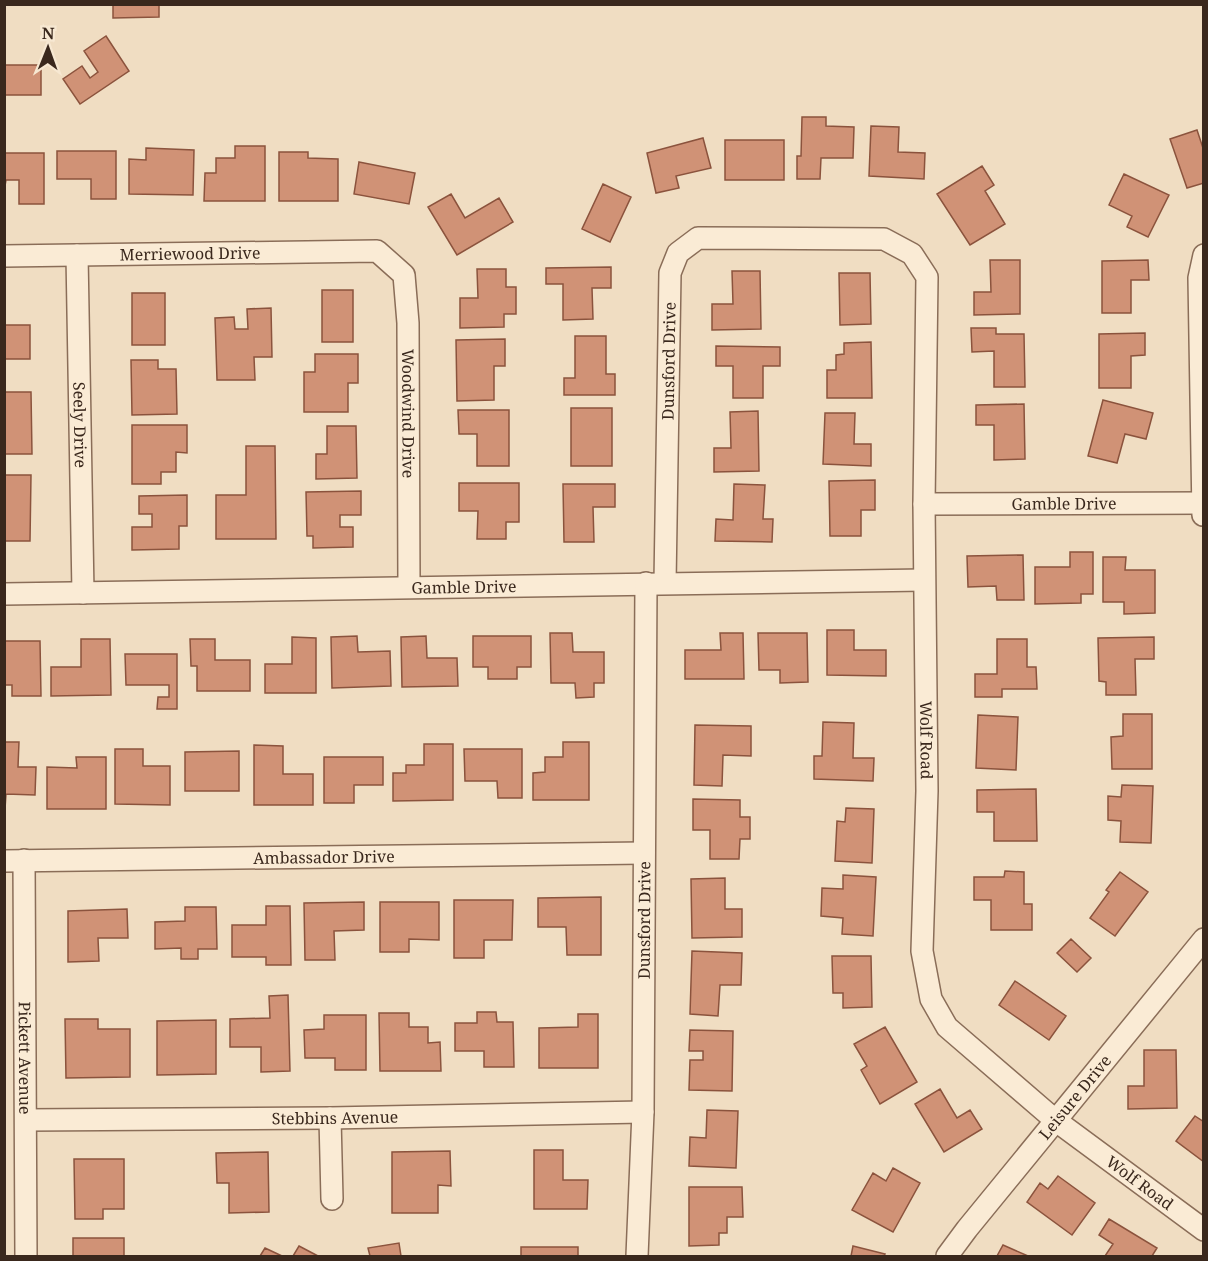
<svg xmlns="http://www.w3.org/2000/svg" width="1208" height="1261" viewBox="0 0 1208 1261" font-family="'Noto Serif',serif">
<rect width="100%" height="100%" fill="#f0ddc2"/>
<path fill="#d09276" stroke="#8b533d" stroke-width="1.5" d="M113 4H159V17L113 18Z
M106 36 129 71 80 104 63 79 82 66 90 78 98 72 84 51Z
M4 65H41V95H4Z
M802 117H826V126L854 127 853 158H821L820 179H797V156H801Z
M871 126 899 127 898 152 925 153 924 179 869 176Z
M1197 130 1204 151V183L1187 188 1170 139Z
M703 138 711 168 676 176 679 188 656 193 647 153Z
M725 140H784V180H725Z
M235 146H265V201H204L205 173H216V158H235Z
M146 148 194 150 193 195 129 194V159L146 160Z
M57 151H116V199H91V179H57Z
M279 152H308V158L338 159V201H279Z
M4 153H44V204H19V180H6L4 191Z
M359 162 415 173 409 204 354 194Z
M982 166 994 185 985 191 1005 224 970 245 937 194Z
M1124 174 1169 195 1148 237 1127 227 1132 216 1109 205Z
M603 184 631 197 610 242 582 229Z
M451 194 465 218 499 198 513 222 457 255 428 207Z
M990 260H1020V314L974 315V292H991Z
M1148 260 1149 280H1131V313H1102V261Z
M611 267V288H592L593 319 563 320V284H546V268Z
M477 269H506V287H516V314H504V327L460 328V298H478Z
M732 271H760L761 329 712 330V304H733Z
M839 273H870L871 324 840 325Z
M322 290H353V342H322Z
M132 293H165V345H132Z
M271 308 272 357H254L255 380H217L215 318 234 317 235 329H248L247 309Z
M4 325H30V359H4Z
M971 328H996V334H1024L1025 387H994V351L972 352Z
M1145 333V355L1131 356V388H1099V334Z
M575 336H606V374H615V395H564V378H575Z
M505 339V366H494V400L457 401 456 340Z
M871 342 872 398H827V370H836V355L844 354V343Z
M716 346 780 347V366H763V398H733V366H716Z
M315 354H358V383H348V412H304V372H315Z
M131 360H158V369H176L177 414 132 415Z
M4 392H31L32 454H4Z
M1103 400 1153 413 1146 439 1125 434 1117 463 1088 456Z
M1024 404 1025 459 994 460V425H976V405Z
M571 408H612V466H571Z
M458 410H509V466H477V434H459Z
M758 411 759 471 714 472V448H731L730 412Z
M825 413H855L854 444H871V466L823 464Z
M132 425H187V453L176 452V472H161V484H132Z
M327 426H356L357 478 316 479V454H327Z
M246 446H275L276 539H216V495H246Z
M4 475H31L30 541H4Z
M875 480V510H861V536H830L829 481Z
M459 483H519V522H506V539H477L478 511H459Z
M563 484H615V507H593L594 542H564Z
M734 484 765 485 763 519H773L772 542 715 541 716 519 733 520Z
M361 491V515H340V527H353V547L313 548V536H307L306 492Z
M187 495V526H179V549L132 550V527H152V514H139V496Z
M1070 552H1093V594H1081V603L1035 604V567H1070Z
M1023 555 1024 600H997L996 586 968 587 967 556Z
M1103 557H1126L1125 570H1155V613L1124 614V602H1103Z
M827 630H854V650H886V676L827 675Z
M550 633H572L573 652H604V683H594V697L576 698 575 683H551Z
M720 633H743L744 679H685V650H721Z
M758 633H807L808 682 780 683V670H759Z
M357 636 358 652 390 651 391 686 332 688 331 637Z
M426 636 427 658H457L458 686 402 687 401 637Z
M473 636H531V667H517V679H488V667H473Z
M292 637 316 638V693H265V664H292Z
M1154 637V659H1135L1136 695H1106V682L1099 681 1098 638Z
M81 639H110L111 695 51 696V667H81Z
M190 639H215V660H250V691H197V666H191Z
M997 639H1027V667H1036L1037 689H1002V697H975V674H997Z
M4 641H40L41 696H12V685H4Z
M125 654H177V709H157L158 697H169V685H126Z
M1123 714H1152V769H1112L1111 737 1123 736Z
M978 715 1018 717 1016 770 976 768Z
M823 722 854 723 853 758H874L873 781 814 779V756H822Z
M695 725 751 726V756L723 755 722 786 694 785Z
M4 742H19L18 767H36L35 795 6 794 5 809Z
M563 742H589V800H533V773L545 772V757H563Z
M424 744H453V800L393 801V773H406V765H424Z
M254 745 283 746V774H313V805H254Z
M115 749H143V766H170V805L115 804Z
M464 749H522V798H498L497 781H465Z
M239 751V791H185V752Z
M76 757H106V809H47V767L77 768Z
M324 757H383V785H354V803H324Z
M1122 785 1153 786 1151 843 1120 842 1121 821 1108 820V796L1121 797Z
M1036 789 1037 841H994V812H977V790Z
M693 799 740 800V817H750V839H740L739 859H710V830H693Z
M846 808 874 809 872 863 835 861 837 821 845 822Z
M1005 871 1024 872V904H1032V930H991V900H974V877H1004Z
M1120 872 1148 892 1115 936 1090 918 1109 892 1106 890Z
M843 875 876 877 873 936 842 934 843 918 821 916 822 888 843 889Z
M725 878V909H742V937L692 938 691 879Z
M601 897V955H567L566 927H538V898Z
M454 900H513L512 940H484V958H454Z
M364 902V930L334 931 335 960H305L304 903Z
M380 902H439V940L409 939V952H380Z
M266 906H290L291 965H266V957H232V925H266Z
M185 907H216L217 949H198V959H181V948L155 949V922L185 921Z
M127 909 128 938H98L99 961 68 962V911Z
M1071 939 1091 958 1077 972 1057 953Z
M692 951 742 953 741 985H720L718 1016 690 1014Z
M832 956H871L872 1007 843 1008V993H833Z
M1015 981 1066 1016 1049 1040 999 1005Z
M288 995 290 1071 261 1072V1047H230V1019L270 1018 269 996Z
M477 1012H496L497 1022H513L514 1067H484V1051H455V1023H477Z
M379 1013H409V1027H428V1043L440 1042 441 1071H380Z
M578 1014H598V1068H539V1028L578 1027Z
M324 1015H366V1070H335V1058H305L304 1030 324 1029Z
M65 1019H98V1029H130V1077L66 1078Z
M216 1020V1074L157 1075V1021Z
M885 1027 917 1082 880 1104 861 1070 867 1066 854 1044Z
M690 1030 733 1031 732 1091 689 1090 690 1060H703V1051H689Z
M1144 1050H1176L1177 1108 1128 1109V1086H1144Z
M940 1089 957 1118 970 1110 982 1129 944 1152 915 1104Z
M707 1110 738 1111 736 1168 689 1166 690 1137 706 1138Z
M1195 1116 1204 1122V1162L1176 1141Z
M534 1150H563V1180H588L587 1209H534Z
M450 1151 451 1186 438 1185V1213H392V1152Z
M268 1152 269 1212 229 1213V1183H217L216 1153Z
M74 1159H124V1209H103V1219H75Z
M893 1168 920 1183 893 1232 852 1210 873 1173 886 1181Z
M1058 1176 1095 1203 1072 1235 1027 1202 1040 1183 1048 1189Z
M689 1187H742L743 1217H727V1233H719V1245L689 1246Z
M1109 1219 1157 1248 1152 1256H1105L1113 1244 1099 1235Z
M73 1238H124V1256H73Z
M399 1243 401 1256H370L368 1248Z
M1003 1245 1028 1256H997Z
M299 1246 318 1256H293Z
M853 1246 885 1254 884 1256H851Z
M521 1247H578V1256H521Z
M265 1248 282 1256H260Z"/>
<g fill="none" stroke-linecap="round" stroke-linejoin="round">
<defs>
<g id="minor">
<path id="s1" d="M77 255 83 593"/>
<path id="s2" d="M4 256 377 251 404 275 408 323 409 587"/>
<path id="s3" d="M924 504 1204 503"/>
<path d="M1203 515 1199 278 1204 255"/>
<path id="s4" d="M665 583 670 273 678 253 698 238 884 239 912 254 927 277 924 504 927 791 922 951 931 999 947 1027 1055 1120 1204 1230"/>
<path id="s5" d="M4 594 924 580"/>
<path id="s6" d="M24 860 26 1256"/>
<path id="s7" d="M4 861 644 853"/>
<path d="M330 1118 332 1199"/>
<path id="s8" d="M26 1120 330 1118 643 1112"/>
<path id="s9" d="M637 1256 643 1112 646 583"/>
<path id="s10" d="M947 1256 967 1229 1204 939"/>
</g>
</defs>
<use href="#minor" stroke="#8a6d58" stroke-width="24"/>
<use href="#minor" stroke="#faebd5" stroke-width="21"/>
</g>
<g text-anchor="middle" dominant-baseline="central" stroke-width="6" stroke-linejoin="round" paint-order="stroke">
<g font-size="16" fill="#3a281d" stroke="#f7e8d2">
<text stroke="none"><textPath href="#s2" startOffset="186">Merriewood Drive</textPath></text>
<text stroke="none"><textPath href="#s4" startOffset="222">Dunsford Drive</textPath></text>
<text stroke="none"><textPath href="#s2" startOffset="548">Woodwind Drive</textPath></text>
<text stroke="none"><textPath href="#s1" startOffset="170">Seely Drive</textPath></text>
<text stroke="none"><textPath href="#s3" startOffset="140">Gamble Drive</textPath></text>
<text stroke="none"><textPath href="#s5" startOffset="460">Gamble Drive</textPath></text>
<text stroke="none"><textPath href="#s4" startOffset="1065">Wolf Road</textPath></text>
<text stroke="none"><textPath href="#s7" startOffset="320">Ambassador Drive</textPath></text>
<text stroke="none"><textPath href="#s9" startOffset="336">Dunsford Drive</textPath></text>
<text stroke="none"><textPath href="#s6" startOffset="198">Pickett Avenue</textPath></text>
<text stroke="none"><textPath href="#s10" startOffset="204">Leisure Drive</textPath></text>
<text stroke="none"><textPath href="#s8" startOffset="309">Stebbins Avenue</textPath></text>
<text stroke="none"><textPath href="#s4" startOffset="1605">Wolf Road</textPath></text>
</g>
</g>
<rect width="1208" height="1261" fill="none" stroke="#3a281d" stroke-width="12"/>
<g transform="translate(48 48) rotate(1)" stroke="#f7e8d2" stroke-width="4.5" paint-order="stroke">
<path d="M0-4.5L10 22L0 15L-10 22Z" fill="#3a281d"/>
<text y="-9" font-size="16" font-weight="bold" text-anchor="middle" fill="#3a281d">N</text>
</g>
</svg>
